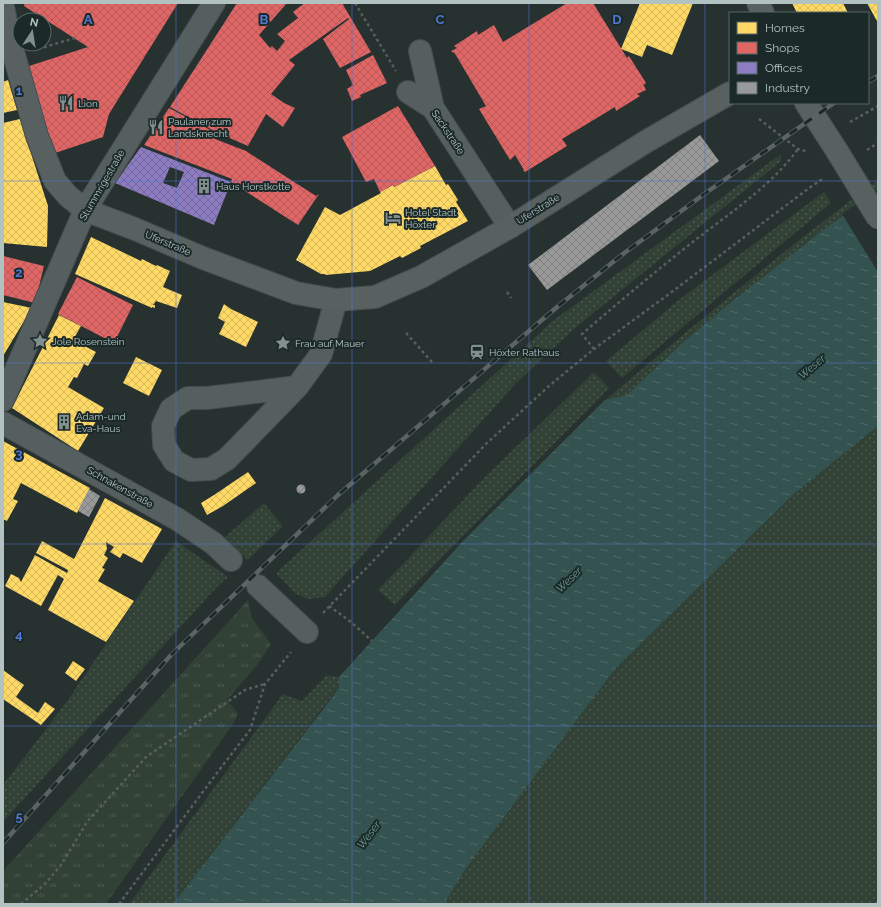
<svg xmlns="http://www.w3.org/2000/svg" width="881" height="907" viewBox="0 0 881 907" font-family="Raleway,sans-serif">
<defs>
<pattern id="grass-dots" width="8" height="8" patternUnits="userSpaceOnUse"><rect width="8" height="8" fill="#314135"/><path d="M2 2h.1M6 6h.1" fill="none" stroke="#4c5b50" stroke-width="1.8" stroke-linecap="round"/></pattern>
<pattern id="park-tufts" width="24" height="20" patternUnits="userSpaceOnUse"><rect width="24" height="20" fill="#314135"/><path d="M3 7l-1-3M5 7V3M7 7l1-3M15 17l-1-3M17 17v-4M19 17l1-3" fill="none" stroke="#4c5b50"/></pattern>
<pattern id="water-ripples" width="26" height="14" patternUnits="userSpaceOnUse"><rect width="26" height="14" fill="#345350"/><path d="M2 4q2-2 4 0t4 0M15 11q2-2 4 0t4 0" fill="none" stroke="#4f6a67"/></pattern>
<pattern id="homes-cross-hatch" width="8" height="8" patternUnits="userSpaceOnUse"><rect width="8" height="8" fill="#ffd966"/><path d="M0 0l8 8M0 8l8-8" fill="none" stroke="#d7b95d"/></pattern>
<pattern id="shops-cross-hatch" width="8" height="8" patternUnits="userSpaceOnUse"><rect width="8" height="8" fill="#e06666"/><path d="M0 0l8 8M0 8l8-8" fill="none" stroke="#b55b5b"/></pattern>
<pattern id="offices-cross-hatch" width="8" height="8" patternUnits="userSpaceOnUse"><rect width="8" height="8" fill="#8e7cc3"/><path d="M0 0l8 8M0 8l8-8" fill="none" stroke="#73689a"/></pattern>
<pattern id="industry-cross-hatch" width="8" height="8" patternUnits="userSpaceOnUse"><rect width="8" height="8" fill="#999"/><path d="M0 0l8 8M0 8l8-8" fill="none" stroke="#808181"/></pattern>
</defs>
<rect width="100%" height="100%" fill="#273130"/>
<path fill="url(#grass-dots)" d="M781 154V161L575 328 516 383 325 597 308 599 296 594 276 573 554 320Z
M878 180V191L827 227 730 303 680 345 627 395 605 400C695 325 784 249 878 180Z
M824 192 831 203 622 378 606 361 680 299Z
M594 372 609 388 395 605 378 590 485 477Z
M878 426V904H444L466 868 615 669 795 493Z
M264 503 283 526 248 560 225 537Z
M176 541 228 577 215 589 3 822V785L65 704Z
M327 675 339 677V687L173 904H129L283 694 302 701Z"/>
<path fill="url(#park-tufts)" d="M248 600 252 618 271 644 258 664 227 700 238 714 233 724 106 904H3V871Z"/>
<path fill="url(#water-ripples)" d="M878 191V426L795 493 615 669 466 868 444 904H173L334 695 339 687V677L463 541 605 400 627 395 680 345 730 303 827 227Z"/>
<path fill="#273130" d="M878 189V272L842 214Z"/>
<path fill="url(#homes-cross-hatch)" d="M640 3H693L672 55 647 45 642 57 621 49Z
M792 3H843L848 13H797Z
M867 3H878V23Z
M8 80 17 110 3 113V82Z
M20 119 48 206 47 247 3 243V123Z
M435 166 446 185 448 184 458 200 456 202 468 221 420 246 421 248 402 258 400 256 370 271 325 275V274H321L296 260 325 207 340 215 381 193 380 192 393 185 394 187Z
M91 237 141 261 142 259 156 266 157 265 170 271 163 287 182 295 177 308 156 301 153 305H155V308L152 307V308L75 274Z
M3 302 32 308 3 356Z
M224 304 231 309 258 322 246 347 219 334 225 322 218 318Z
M59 315 81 326 73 340 96 352 88 366 84 364 77 378 74 377 68 387 104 408 78 451 12 408Z
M136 357 162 370 149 396 123 383Z
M3 441 90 488 77 513 21 483 13 499 18 501 7 521 3 519Z
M248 472 256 483 223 506 207 515 201 503 214 495Z
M105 498 162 529 142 563 123 553 120 558 110 552 114 547 106 542 107 549 104 555 108 558 102 568 105 569 98 581 134 601 106 642 48 610 64 579 58 575 41 606 5 586 11 574 19 578 21 582 35 555 67 573 68 570 36 553 42 541 74 559Z
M73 661 85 669 76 681 65 673Z
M3 670 24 685 16 697 38 713 45 702 55 709 41 725 3 699Z"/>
<path fill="url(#shops-cross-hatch)" d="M25 3H178L109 114 103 137 55 153 26 67 88 47 24 6Z
M237 3H287L259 35 270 48 272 46 277 51 285 41 277 34 298 18 293 12 302 5 305 3H342L371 52 340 68 323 39 349 19 348 18 289 60 295 65 271 94 284 103 295 108 283 127 266 114 248 146 218 133 170 107Z
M567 3H593L627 58 629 56 646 83 644 85 643 84 646 90 637 94 640 96 616 111 615 107 562 139 567 146 525 172 523 170H524L515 155 510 160 479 109 486 106 454 52 453 53 451 51 457 48 454 46 477 31 478 35 494 25 503 42Z
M373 55 387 83 360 95 361 97 352 101 347 89 353 85 346 70Z
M398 106 435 166 394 187 393 185 380 192 374 179 366 182 342 137Z
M169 108 218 134 215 139 246 151 316 196 319 194 298 225 231 182 232 179 144 145Z
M3 256 44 266 35 303 3 295Z
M77 277 133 305 114 343 58 314Z"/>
<path fill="url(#offices-cross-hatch)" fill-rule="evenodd" d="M141 147 231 182 214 225 115 183ZM170 167 184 172 177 188 163 183Z"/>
<path fill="url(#industry-cross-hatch)" d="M700 135 719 161 547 290 528 265Z
M296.5 489a4.5 4.5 0 1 1 9 0a4.5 4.5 0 1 1-9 0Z
M89 489 100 496 89 517 78 511Z"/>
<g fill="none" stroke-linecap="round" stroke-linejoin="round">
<defs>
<path id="minor" d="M420 51 433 108
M408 92 433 108 510 227
M297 387 207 398H188L171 409 163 426 164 445 174 461 191 470 211 469 227 459 297 387 321 354 336 300
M3 400 85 210 214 3
M3 423 177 519 213 543 231 560
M258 586 307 632"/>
<path id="major" d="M758 3 763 13
M3 7 10 41 37 136 55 181 68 196 85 210 135 229 203 258 296 293 336 300 375 297 421 277 510 227 647 141 730 93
M806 103 837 151"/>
</defs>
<use href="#minor" stroke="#444c4b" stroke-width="24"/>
<use href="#major" stroke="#444e4d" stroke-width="24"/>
<path stroke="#575f5d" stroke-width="2.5" stroke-dasharray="3 3" stroke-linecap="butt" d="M355 3 396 71
M38 49 75 38
M759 119 798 149 806 151
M850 122 878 106
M867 150 878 143
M507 292 511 298
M406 333 432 362
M594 349 582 334C619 302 656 271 694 241 730 213 771 186 798 149
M329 606 351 622 372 641
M323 613 487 443 549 386 594 349 673 291 809 188 824 178
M21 904 45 884 61 865 87 822 146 757 245 690 264 684
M119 904 220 769 250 730 265 684 291 652
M876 904 878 902"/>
<use href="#minor" stroke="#565f5f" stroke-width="22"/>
<use href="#major" stroke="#586160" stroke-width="22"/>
<defs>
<path id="rail" d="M868 82 878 76
M3 843 171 655 338 495 557 307 623 254 707 192 834 103"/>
</defs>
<use href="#rail" stroke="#5b6363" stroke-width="4.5"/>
<use href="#rail" stroke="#1b2a29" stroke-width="3" stroke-dasharray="9" stroke-linecap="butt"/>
<defs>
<path id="major-bridge" d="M837 151 878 218"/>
</defs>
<use href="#major-bridge" stroke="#444e4d" stroke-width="24" stroke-linecap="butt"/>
<use href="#major-bridge" stroke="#586160" stroke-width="22"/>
</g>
<path fill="none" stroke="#5177d0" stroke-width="1" stroke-opacity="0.55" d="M176 3V904M352 3V904M529 3V904M705 3V904M3 181H878M3 363H878M3 544H878M3 726H878"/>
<defs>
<symbol id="restaurant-bare" viewBox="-9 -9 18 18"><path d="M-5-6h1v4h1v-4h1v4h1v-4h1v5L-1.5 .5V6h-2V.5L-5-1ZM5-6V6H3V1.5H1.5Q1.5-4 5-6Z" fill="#818f8e" stroke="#1b2a29" stroke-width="2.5" paint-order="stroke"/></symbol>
<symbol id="building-bare" viewBox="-9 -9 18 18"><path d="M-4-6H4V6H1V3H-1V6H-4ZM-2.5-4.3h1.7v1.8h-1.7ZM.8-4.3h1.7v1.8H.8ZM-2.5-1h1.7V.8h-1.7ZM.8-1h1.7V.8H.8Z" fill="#818f8e" stroke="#1b2a29" stroke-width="2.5" paint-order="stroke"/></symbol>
<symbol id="hotel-bare" viewBox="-9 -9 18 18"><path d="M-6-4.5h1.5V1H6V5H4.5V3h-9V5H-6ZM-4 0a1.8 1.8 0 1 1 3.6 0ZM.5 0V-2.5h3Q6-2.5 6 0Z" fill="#818f8e" stroke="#1b2a29" stroke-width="2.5" paint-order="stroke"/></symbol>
<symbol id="sight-bare" viewBox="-9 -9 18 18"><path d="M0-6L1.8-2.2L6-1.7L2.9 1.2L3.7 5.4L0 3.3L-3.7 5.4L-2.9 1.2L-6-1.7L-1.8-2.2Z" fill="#818f8e" stroke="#1b2a29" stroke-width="2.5" paint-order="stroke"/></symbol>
<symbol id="station-bare" viewBox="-9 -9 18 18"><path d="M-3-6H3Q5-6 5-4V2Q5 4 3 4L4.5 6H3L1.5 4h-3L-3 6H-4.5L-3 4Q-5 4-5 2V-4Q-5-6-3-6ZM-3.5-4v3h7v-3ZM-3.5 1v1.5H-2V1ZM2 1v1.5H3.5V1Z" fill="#818f8e" stroke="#1b2a29" stroke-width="2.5" paint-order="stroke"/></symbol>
</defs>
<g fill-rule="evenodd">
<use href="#restaurant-bare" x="55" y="92" width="22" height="22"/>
<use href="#restaurant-bare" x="145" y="116" width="22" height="22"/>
<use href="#building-bare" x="193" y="175" width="22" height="22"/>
<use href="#hotel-bare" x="382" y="207" width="22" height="22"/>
<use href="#sight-bare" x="29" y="330" width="22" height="22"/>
<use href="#sight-bare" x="272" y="332" width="22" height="22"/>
<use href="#station-bare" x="466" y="341" width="22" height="22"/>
<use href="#building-bare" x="53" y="411" width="22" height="22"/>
</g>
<g text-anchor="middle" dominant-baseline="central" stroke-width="4" stroke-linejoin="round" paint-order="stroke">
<g font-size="10" fill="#b1c2c1" stroke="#1b2a29" text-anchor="start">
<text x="78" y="103">Lion</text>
<text x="168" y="121">Paulaner zum<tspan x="168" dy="12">Landsknecht</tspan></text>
<text x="216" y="186">Haus Horstkotte</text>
<text x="405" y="212">Hotel Stadt<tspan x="405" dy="12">Höxter</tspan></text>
<text x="52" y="341">Jole Rosenstein</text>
<text x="295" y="343">Frau auf Mauer</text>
<text x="489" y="352">Höxter Rathaus</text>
<text x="76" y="416">Adam-und<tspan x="76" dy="12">Eva-Haus</tspan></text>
</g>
<g font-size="10" fill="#b1c2c1" stroke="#1b2a29">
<text transform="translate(448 132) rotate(56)">Sackstraße</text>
<text transform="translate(102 185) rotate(-60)">Stummrigestraße</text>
<text transform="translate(538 209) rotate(-32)">Uferstraße</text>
<text transform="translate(168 243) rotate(23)">Uferstraße</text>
<text transform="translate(120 487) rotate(29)">Schnakenstraße</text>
</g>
<g font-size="11" font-style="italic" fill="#6e9d99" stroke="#1b2a29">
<text transform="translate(812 367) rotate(-41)">Weser</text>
<text transform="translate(569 580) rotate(-44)">Weser</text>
<text transform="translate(369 835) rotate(-53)">Weser</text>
</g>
</g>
<g font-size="13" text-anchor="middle" font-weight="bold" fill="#5177d0" stroke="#1b2a29" stroke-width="4" stroke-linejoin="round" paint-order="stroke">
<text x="88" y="24">A</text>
<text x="264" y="24">B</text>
<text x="440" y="24">C</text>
<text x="617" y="24">D</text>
<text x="19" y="95">1</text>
<text x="19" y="277">2</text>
<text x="19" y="458">3</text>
<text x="19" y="639">4</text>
<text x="19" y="821">5</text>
</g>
<rect width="881" height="907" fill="none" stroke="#b1c2c1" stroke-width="8"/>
<rect x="729" y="12" width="140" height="92" fill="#1b2a29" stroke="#576766"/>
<rect x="737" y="22" width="20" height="12" fill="#ffd966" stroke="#576766"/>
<text x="765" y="32" font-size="12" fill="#b1c2c1">Homes</text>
<rect x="737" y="42" width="20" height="12" fill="#e06666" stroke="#576766"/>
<text x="765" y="52" font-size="12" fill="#b1c2c1">Shops</text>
<rect x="737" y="62" width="20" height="12" fill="#8e7cc3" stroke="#576766"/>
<text x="765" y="72" font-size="12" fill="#b1c2c1">Offices</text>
<rect x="737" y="82" width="20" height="12" fill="#999999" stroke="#576766"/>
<text x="765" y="92" font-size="12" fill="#b1c2c1">Industry</text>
<g transform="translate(32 32) rotate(12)"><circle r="19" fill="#1b2a29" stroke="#576766"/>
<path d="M0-3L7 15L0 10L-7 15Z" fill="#818f8e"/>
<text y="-6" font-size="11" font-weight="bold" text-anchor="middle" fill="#b1c2c1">N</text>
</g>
</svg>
